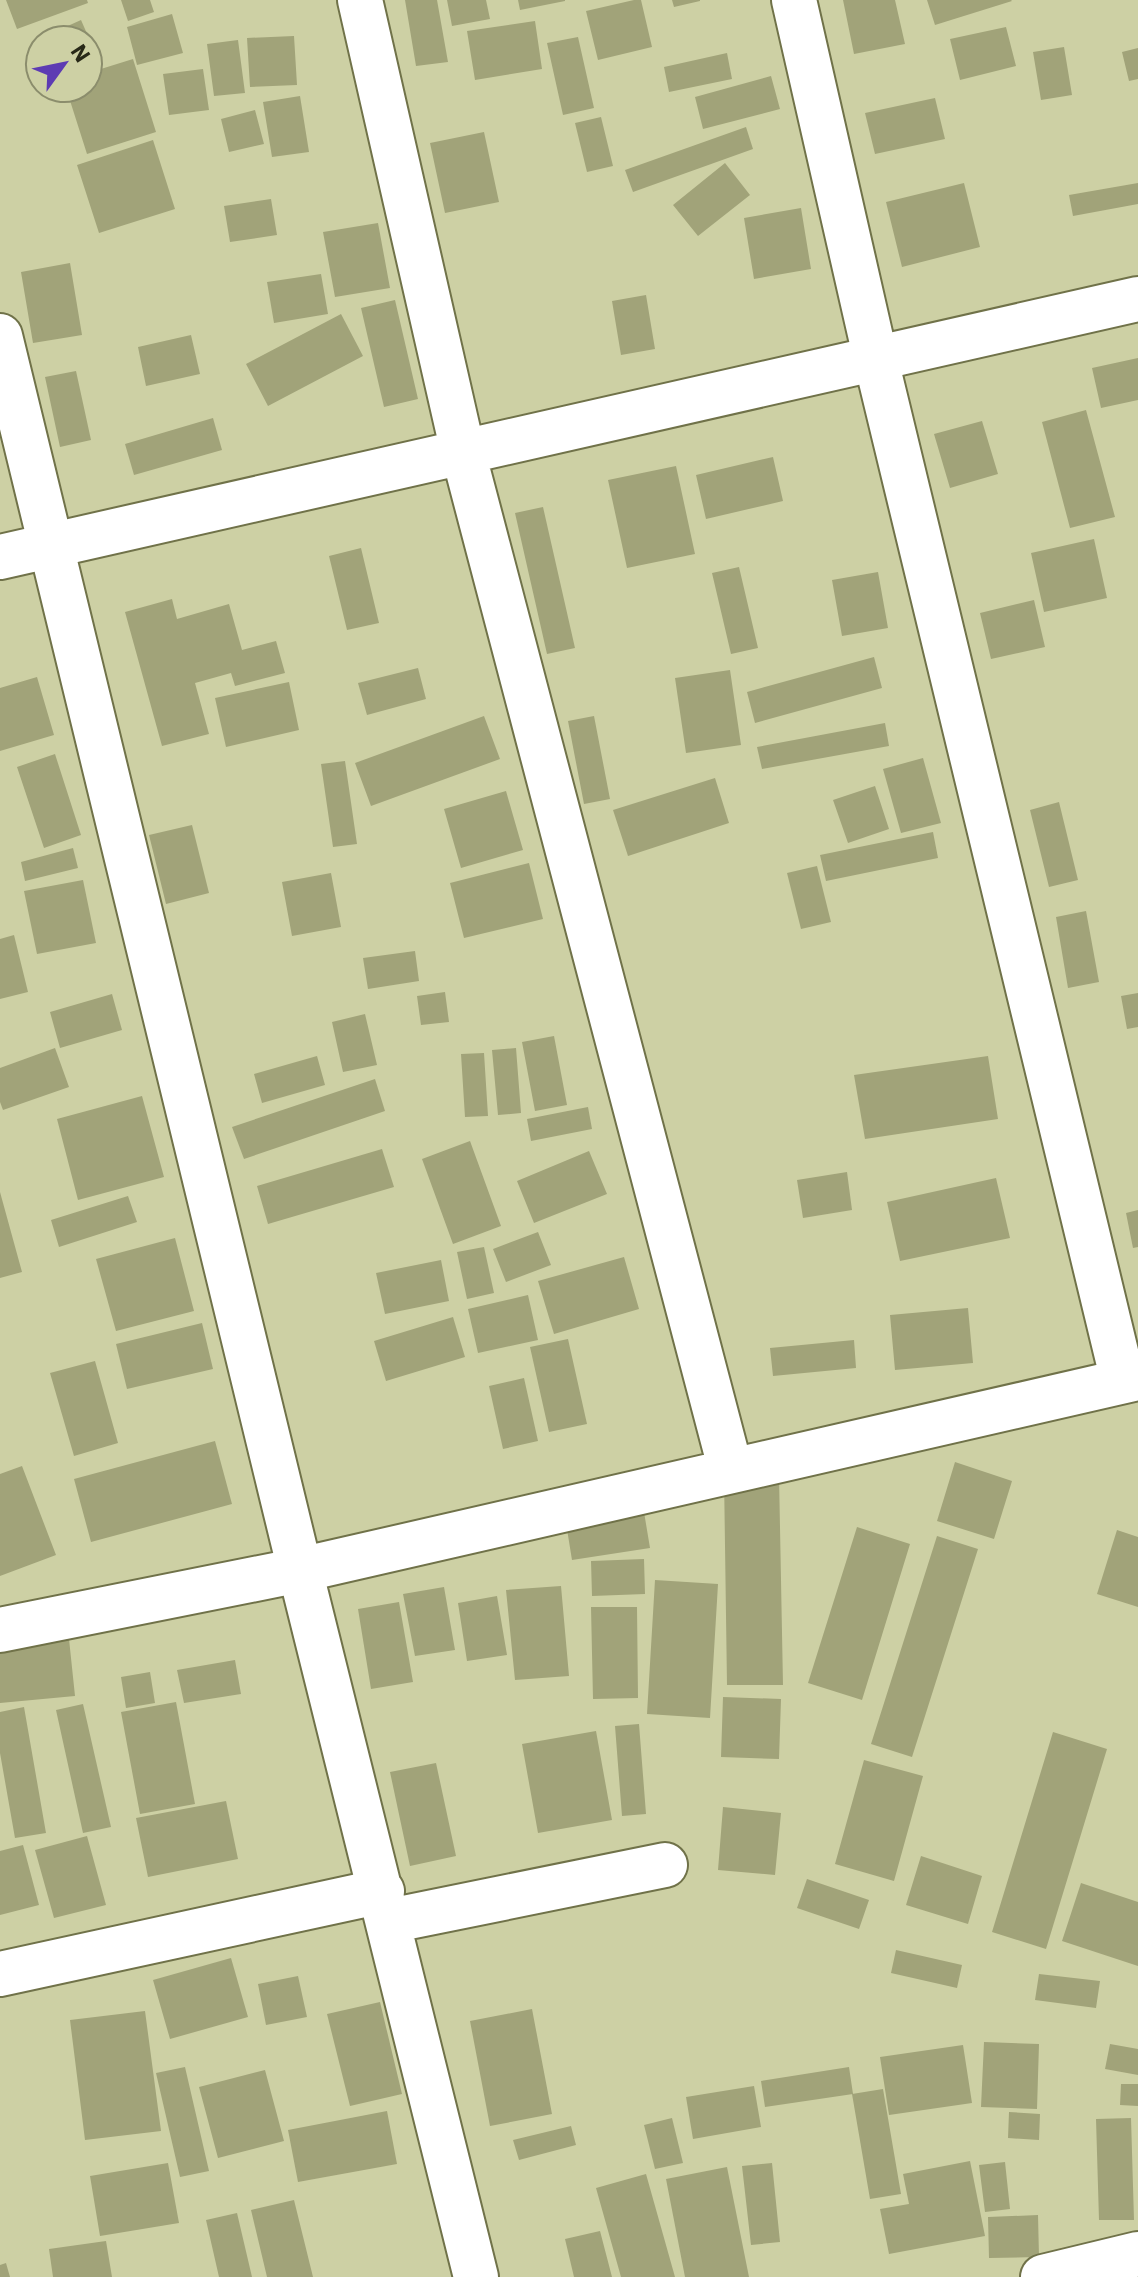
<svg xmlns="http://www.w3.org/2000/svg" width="1138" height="2277" viewBox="0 0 1138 2277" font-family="'IBM Plex Sans',sans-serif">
<rect width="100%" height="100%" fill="#cdd0a4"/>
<path fill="#a1a379" d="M6 0H87L88 3 17 29Z
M121 0H150L154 12 128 21Z
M405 0H437L448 62 416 66Z
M447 0H486L490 19 452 26Z
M518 0H565V1L520 10Z
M634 0H641L652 47 598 60 586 11Z
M672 0H700V1L674 7Z
M843 0H895L905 44 854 54Z
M927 0H1011L1012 1 935 25Z
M172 14 183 53 137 65 127 27Z
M81 20 95 52 88 55V40H52L50 34Z
M535 21 542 69 475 80 467 31Z
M1006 27 1016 66 960 80 950 39Z
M294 36 297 85 250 87 247 38Z
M578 37 594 108 563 115 547 43Z
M238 40 245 93 214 96 207 44Z
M1064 47 1072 95 1041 100 1033 52Z
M1138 48V79L1129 81 1122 52Z
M727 53 732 79 669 92 664 67Z
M133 59 156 132 87 154 66 88H88V73Z
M203 69 209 110 169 115 163 74Z
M771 76 780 109 703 129 695 97Z
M300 96 309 152 272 157 263 102Z
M935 98 945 139 875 154 865 113Z
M255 110 264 144 229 152 221 119Z
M601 117 613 166 587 172 575 123Z
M746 127 753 149 633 192 625 170Z
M484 132 499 202 445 213 430 143Z
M153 140 175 209 99 233 77 165Z
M725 163 750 195 698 236 673 205Z
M964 183 980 247 902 267 886 202Z
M1138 183V204L1073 216 1069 195Z
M271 199 277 235 230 242 224 206Z
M801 208 811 269 754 279 744 218Z
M378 223 390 288 335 297 323 232Z
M70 263 82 335 33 343 21 272Z
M321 274 328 314 274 323 267 282Z
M646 295 655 349 621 355 612 301Z
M395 300 418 399 384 407 361 308Z
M341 314 363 356 268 406 246 364Z
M191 335 200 374 146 386 138 347Z
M1138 358V400L1101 408 1092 368Z
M76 371 91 440 60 447 45 377Z
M1086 410 1115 517 1070 528 1042 422Z
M213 418 222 450 134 475 125 444Z
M982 421 998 474 950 488 934 434Z
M773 457 783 501 706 519 696 475Z
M676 466 695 554 627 568 608 480Z
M543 507 575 648 547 654 515 513Z
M1094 539 1107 598 1044 612 1031 553Z
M361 548 379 623 347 630 329 556Z
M739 567 758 648 731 654 712 573Z
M878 572 888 628 842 636 832 580Z
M172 599 177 619 229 604 242 650 276 641 285 673 235 686 231 673 195 683 209 734 162 746 125 612Z
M1034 600 1045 647 991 659 980 613Z
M874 657 882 688 755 723 747 692Z
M418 668 426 699 367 715 358 683Z
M730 670 741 745 686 753 675 678Z
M37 677 54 735 0 751V688Z
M289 682 299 730 226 747 215 698Z
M484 716 500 759 371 806 355 763Z
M594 716 610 799 584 804 568 721Z
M885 723 889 746 762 769 757 747Z
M55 754 81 835 44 848 17 767Z
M923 758 941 823 901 833 883 769Z
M345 761 357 844 333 847 321 764Z
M715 778 729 823 628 856 613 810Z
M875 786 889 829 848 843 833 800Z
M506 791 523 850 461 868 444 809Z
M1059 802 1078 880 1049 887 1030 810Z
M192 825 209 893 166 904 149 835Z
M933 832 938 858 826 881 820 855Z
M73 848 78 868 25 881 21 862Z
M529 863 543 919 464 938 450 883Z
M817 866 831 922 801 929 787 873Z
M331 873 341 927 292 936 282 882Z
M83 880 96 943 37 954 24 891Z
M1086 911 1099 982 1068 988 1056 917Z
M14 935 28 992 0 999V939Z
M415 951 419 981 368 989 363 958Z
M445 992 449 1022 421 1025 417 996Z
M1138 993V1027L1127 1029 1121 996Z
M112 994 122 1030 60 1048 50 1012Z
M365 1014 377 1065 343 1072 332 1022Z
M554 1036 567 1105 535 1111 522 1042Z
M55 1048 69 1087 3 1110 0 1102V1068Z
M516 1048 521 1113 498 1115 492 1050Z
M484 1053 488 1116 465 1117 461 1054Z
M317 1056 325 1085 262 1103 254 1074Z
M988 1056 998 1119 865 1139 854 1075Z
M375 1079 385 1111 244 1159 232 1127Z
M142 1096 164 1177 78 1200 57 1119Z
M588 1107 592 1129 531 1141 527 1119Z
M470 1141 501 1226 453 1244 422 1159Z
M382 1149 394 1187 268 1224 257 1186Z
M589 1151 607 1194 534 1223 517 1181Z
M847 1172 852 1210 803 1218 797 1180Z
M996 1178 1010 1238 900 1261 887 1202Z
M0 1192 22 1272 0 1278Z
M128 1196 137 1222 59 1247 51 1220Z
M1138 1210V1247L1133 1248 1126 1213Z
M538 1232 551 1265 506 1282 493 1249Z
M175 1238 194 1311 116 1331 96 1259Z
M484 1247 494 1293 467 1299 457 1252Z
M624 1257 639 1309 554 1334 538 1281Z
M441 1260 449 1301 385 1314 376 1273Z
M528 1295 538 1340 478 1353 468 1309Z
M968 1308 973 1363 895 1370 890 1315Z
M453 1317 465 1357 386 1381 374 1341Z
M202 1323 213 1369 127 1389 116 1344Z
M568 1339 587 1424 549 1432 530 1347Z
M854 1340 856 1368 773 1376 770 1348Z
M95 1361 118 1443 74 1456 50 1373Z
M524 1378 538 1441 503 1449 489 1386Z
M215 1441 232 1504 91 1542 74 1479Z
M955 1462 1012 1481 994 1539 937 1521Z
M22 1466 56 1555 0 1576V1474Z
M724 1475H779L783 1685H727Z
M644 1512 650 1548 572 1560 566 1523Z
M857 1527 910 1544 862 1700 808 1683Z
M1117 1530 1138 1537V1607L1097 1594Z
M937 1536 978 1549 912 1757 871 1744Z
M644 1559 645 1594 592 1596 591 1561Z
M655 1580 718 1584 710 1718 647 1714Z
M561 1586 569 1676 515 1680 506 1590Z
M444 1587 455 1650 415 1656 403 1594Z
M497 1596 507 1655 467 1661 458 1603Z
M399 1602 413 1682 371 1689 358 1609Z
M591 1607H637L638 1698 593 1699Z
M69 1639 75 1696 0 1703V1647Z
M235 1660 241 1694 184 1703 177 1670Z
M150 1672 155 1703 126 1708 121 1677Z
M723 1697 781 1699 779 1759 721 1757Z
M176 1702 195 1804 140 1814 121 1712Z
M83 1704 111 1827 83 1833 56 1710Z
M24 1707 46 1833 15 1838 0 1753V1712Z
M639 1724 646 1814 622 1816 615 1726Z
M596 1731 612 1820 538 1833 522 1744Z
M1053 1732 1107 1749 1046 1949 992 1932Z
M864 1760 923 1776 894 1881 835 1864Z
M436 1763 456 1856 410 1866 390 1772Z
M226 1801 238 1859 148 1877 136 1818Z
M723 1807 781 1813 775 1875 718 1870Z
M87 1836 106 1905 54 1918 35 1850Z
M23 1845 39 1905 0 1915V1851Z
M921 1856 982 1876 968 1924 906 1905Z
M807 1879 869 1900 859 1929 797 1908Z
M1081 1883 1138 1902V1966L1062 1941Z
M896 1950 962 1965 957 1988 891 1973Z
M231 1958 248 2017 170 2039 153 1980Z
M1039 1974 1100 1981 1096 2008 1035 2000Z
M298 1976 307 2017 266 2025 258 1984Z
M380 2002 402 2094 350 2106 327 2014Z
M532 2009 552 2114 490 2126 470 2021Z
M145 2011 161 2131 85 2140 70 2020Z
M984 2042 1039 2044 1037 2109 981 2107Z
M1110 2044 1138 2049V2075L1105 2069Z
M963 2045 972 2103 889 2115 880 2057Z
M185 2067 209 2171 180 2177 156 2073Z
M849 2067 853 2094 765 2107 761 2081Z
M265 2070 284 2141 218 2158 199 2087Z
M1121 2084H1138V2106L1120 2105Z
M754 2086 761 2127 693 2139 686 2097Z
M883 2089 901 2194 870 2199 852 2094Z
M387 2111 397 2164 298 2182 288 2130Z
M1009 2112 1040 2114 1039 2140 1008 2138Z
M672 2118 683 2163 655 2169 644 2125Z
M1131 2118 1134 2220H1099L1096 2119Z
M571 2126 576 2145 519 2160 513 2140Z
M970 2161 985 2236 889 2254 880 2209 909 2204 903 2174Z
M1005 2162 1010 2209 985 2212 979 2165Z
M168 2163 179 2223 100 2236 90 2176Z
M772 2163 780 2242 751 2245 742 2166Z
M727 2167 749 2277H685L666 2179Z
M646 2174 675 2277H621L596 2188Z
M294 2200 313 2277H267L251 2210Z
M237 2213 252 2277H219L206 2220Z
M1038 2215 1039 2257 989 2258 988 2217Z
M600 2231 612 2277H574L565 2239Z
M106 2241 112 2277H53L49 2249Z
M6 2263 10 2277H0V2265Z"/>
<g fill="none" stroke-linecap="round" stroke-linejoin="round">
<defs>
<path id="street" d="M360 0 463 452 731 1471
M794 0 876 360 1123 1381
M0 336 300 1570 476 2277
M0 557 1138 299
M0 1630 300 1570 1138 1378
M389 1921 665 1865
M0 1974 382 1891
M1043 2277 1138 2254"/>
</defs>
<use href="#street" stroke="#707249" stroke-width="48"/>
<use href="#street" stroke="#fff" stroke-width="44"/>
</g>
<g transform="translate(64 64) rotate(57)"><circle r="38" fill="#cdd0a4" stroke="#8b8d6c" stroke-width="2"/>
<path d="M0-6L14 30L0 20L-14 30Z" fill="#5d3bb3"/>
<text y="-12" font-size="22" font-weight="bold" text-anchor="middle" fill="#282918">N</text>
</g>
</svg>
